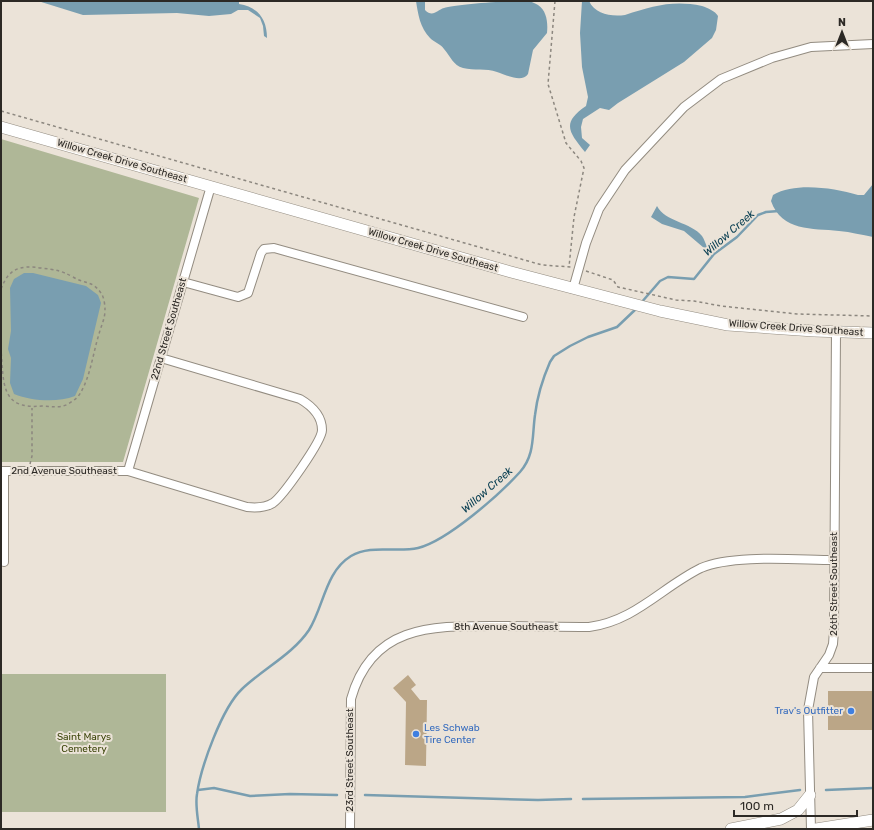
<svg xmlns="http://www.w3.org/2000/svg" width="874" height="830" viewBox="0 0 874 830" font-family="Rubik,sans-serif">
<rect width="100%" height="100%" fill="#ebe3d8"/>
<path fill="#afb797" d="M1 139 199 198 123 462H1Z
M1 674H166V812H1Z"/>
<path fill="#799eb0" d="M38 1H239V4C258 7 267 19 267 38L264 36 263 26 260 18 248 10H238L231 14 209 16 177 13 83 15Z
M416 1H425V10C433 18 437 10 444 8 455 4 519 0 530 1 532 2 536 4 538 5 547 11 548 23 547 33L533 50 528 74C522 83 506 75 497 72 486 68 474 71 463 68 453 65 451 57 444 49 441 44 434 42 430 38 420 28 418 14 416 1Z
M582 1H589C595 14 611 17 625 15 653 6 673 0 702 6 708 8 715 11 718 16L716 30 712 38 684 62 618 103 609 110 600 108 583 119 581 127 582 138 590 145 585 152C569 132 561 123 586 106L588 97 582 67 580 33Z
M873 184V237C862 235 851 232 839 231 812 228 782 232 771 201L773 195C796 182 833 188 858 195H864Z
M657 206C665 222 691 222 702 236 704 239 706 244 707 248H704L684 231 662 224 651 217Z
M24 273H33L86 286 98 295 101 303 83 379 75 396C57 403 32 401 14 394L10 383 11 358 8 349 11 331 10 288 14 279Z"/>
<g fill="none" stroke-linecap="round" stroke-linejoin="round">
<path stroke="#799eb0" stroke-width="2.5" d="M705 246 714 254
M641 303 660 281 668 277 694 279 714 254 737 237 758 215 766 212 779 211
M198 790 214 788 250 796 290 794 337 795
M826 790 873 788
M365 795 538 800 571 799
M583 799 745 797 800 790
M199 829C198 818 195 805 197 794 201 766 222 708 242 689 263 669 293 654 309 630 324 606 325 572 351 556 371 544 396 553 418 548 447 541 499 495 520 472 535 455 532 436 535 415 537 398 543 378 550 362L554 356 570 346 588 337 617 327 637 308"/>
</g>
<path fill="#bba687" d="M408 675 416 685 411 689 420 700H427L426 766 405 765 406 702 393 688Z
M828 691H873V730H828Z"/>
<g fill="none" stroke-linecap="round" stroke-linejoin="round">
<defs>
<path id="minor" d="M183 282 238 297 248 293 261 253 264 249 274 248 523 317
M573 289 586 243 599 209 625 170 684 107 721 79 772 58 811 47 873 44
M1 471H128L247 507C256 508 265 508 273 503 283 496 322 441 322 430 322 415 312 406 300 399L161 358
M4 471V562
M128 471 211 186
M820 668H873
M350 829 351 699C372 624 433 626 497 626 528 626 559 627 589 627 635 621 662 587 701 568 733 554 798 560 834 560
M811 829 808 710 814 677 829 655 833 644 834 630 836 332"/>
<path id="major" d="M1 127 511 272 660 311 728 325 814 331 873 333
M731 829 781 819 798 810 810 795
M816 829 873 820"/>
</defs>
<use href="#minor" stroke="#938c81" stroke-width="10"/>
<use href="#major" stroke="#938c81" stroke-width="12"/>
<path stroke="#8c877f" stroke-width="1.5" stroke-dasharray="3 3" stroke-linecap="butt" d="M555 1 548 84 566 143 581 161 584 168 574 217 569 267
M1 111 542 265 571 267
M586 271 613 280 618 287 676 300 694 301 721 306 797 314 873 316
M1 289C9 268 20 265 41 268 56 270 60 270 73 277 84 284 92 280 101 293 104 297 105 305 105 310 105 319 101 326 99 334 93 353 91 374 81 392 78 398 73 401 68 404 59 409 51 406 42 406 0 410 4 383 1 350
M1 325V343
M30 464 32 456V408"/>
<use href="#minor" stroke="#fff" stroke-width="8"/>
<use href="#major" stroke="#fff" stroke-width="11"/>
</g>
<g fill="#3f7fe0" stroke="#ebe3d8" stroke-width="1.5">
<circle cx="851" cy="711" r="4"/>
<circle cx="416" cy="734" r="4"/>
</g>
<g text-anchor="middle" dominant-baseline="central" stroke-width="4" stroke-linejoin="round" paint-order="stroke">
<g font-size="10" fill="#2c2925" stroke="#ebe3d8">
<text transform="translate(122 161) rotate(16)">Willow Creek Drive Southeast</text>
<text transform="translate(433 250) rotate(16)">Willow Creek Drive Southeast</text>
<text transform="translate(796 328) rotate(4)">Willow Creek Drive Southeast</text>
<text transform="translate(169 329) rotate(-74)">22nd Street Southeast</text>
<text x="64" y="471">2nd Avenue Southeast</text>
<text transform="translate(834 584) rotate(-90)">26th Street Southeast</text>
<text x="506" y="627">8th Avenue Southeast</text>
<text transform="translate(350 760) rotate(-90)">23rd Street Southeast</text>
</g>
<g font-size="10" fill="#366cbe" stroke="#ebe3d8" text-anchor="end">
<text x="843" y="711">Trav's Outfitter</text>
<text x="424" y="728" text-anchor="start">Les Schwab<tspan x="424" dy="12">Tire Center</tspan></text>
</g>
<g font-size="10" fill="#3b4409" stroke="#ebe3d8">
<text x="84" y="737">Saint Marys<tspan x="84" dy="12">Cemetery</tspan></text>
</g>
<g font-size="11" font-style="italic" fill="#043b4f" stroke="#ebe3d8">
<text transform="translate(729 233) rotate(-41)">Willow Creek</text>
<text transform="translate(487 490) rotate(-41)">Willow Creek</text>
</g>
</g>
<rect width="874" height="830" fill="none" stroke="#2c2925" stroke-width="4"/>
<g transform="translate(842 32)" stroke="#ebe3d8" stroke-width="3" paint-order="stroke">
<path d="M0-3L7 15L0 10L-7 15Z" fill="#2c2925"/>
<text y="-6" font-size="11" font-weight="bold" text-anchor="middle" fill="#2c2925">N</text>
</g>
<path d="M734 810v6h123v-6" fill="none" stroke="#2c2925" stroke-width="2"/>
<text x="740" y="810" font-size="12" fill="#2c2925" stroke="#ebe3d8" stroke-width="3" paint-order="stroke">100 m</text>
</svg>
